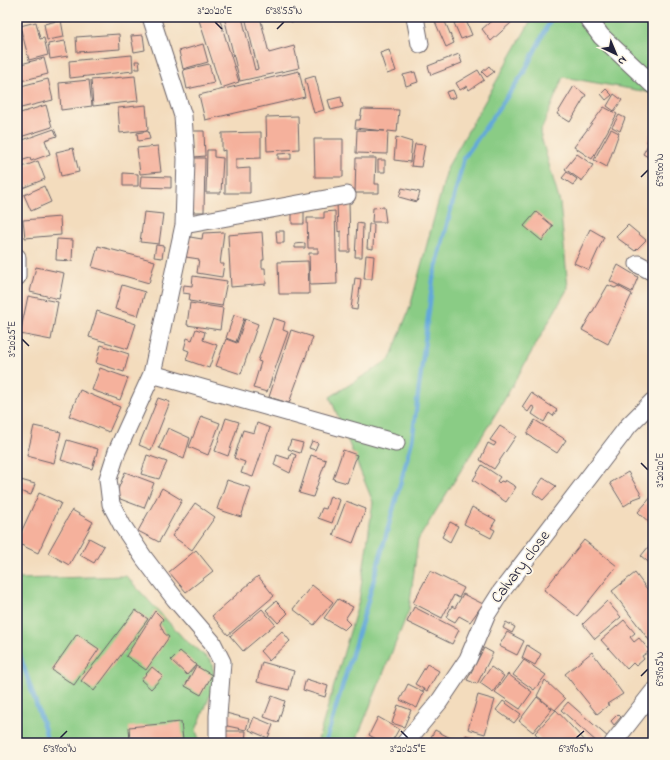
<svg xmlns="http://www.w3.org/2000/svg" width="670" height="760" viewBox="0 0 670 760" font-family="'Indie Flower',sans-serif">
<rect width="100%" height="100%" fill="#fcf5e5"/>
<filter id="ink" filterUnits="userSpaceOnUse"><feTurbulence type="fractalNoise" baseFrequency=".025" numOctaves="2"/><feDisplacementMap in="SourceGraphic" scale="8" xChannelSelector="R" yChannelSelector="G"/><feConvolveMatrix kernelMatrix="1 2 1 2 8 2 1 2 1" color-interpolation-filters="sRGB"/></filter>
<filter id="wash" filterUnits="userSpaceOnUse"><feTurbulence type="fractalNoise" baseFrequency=".012" numOctaves="4" result="noise"/><feDisplacementMap in="SourceGraphic" scale="16" xChannelSelector="R" yChannelSelector="G"/><feGaussianBlur stdDeviation="0.9" result="paint"/><feColorMatrix in="noise" values="0 0 0 0 0 0 0 0 0 0 0 0 0 0 0 0 0 1.4 0 .05"/><feComposite in="paint" operator="in"/></filter>
<g filter="url(#wash)">
<rect width="100%" height="100%" fill="#f3dcbd"/>
<path fill="#8acc85" stroke="#567760" d="M533 17H653V93L563 77 540 133 560 203 568 288 503 402 418 540 409 610 355 743H317L359 601 373 502 330 397 390 359 410 307 448 166Z
M126 576 184 639 211 661 216 681 196 730 200 743H17V579Z"/>
<g fill="none" stroke-linecap="round" stroke-linejoin="round">
<path stroke="#63a9d9" stroke-width="4.5" d="M17 647 45 730 47 743
M325 743 366 608 412 441 433 279 464 158 523 74 552 17"/>
</g>
<g id="blocks">
<path fill="#f5b19c" d="M198 17H219L239 82 221 88Z
M224 17H242L255 70 258 69 245 17H260L269 53 294 46 299 68 240 81Z
M289 17H301V20L291 22Z
M433 17H443L454 43 446 47Z
M496 17H507L512 22 491 41 482 29Z
M465 18 472 35 461 39 454 23Z
M61 20 64 37 47 40 44 24Z
M36 22 40 39 44 38 48 55 29 60 20 26Z
M119 34 120 49 77 52 76 37Z
M143 35 145 50 134 52 131 36Z
M65 41 68 56 50 59 48 44Z
M203 44 208 62 183 69 179 51Z
M389 50 396 71 387 74 380 53Z
M459 54 462 63 431 75 428 66Z
M132 55 133 71 70 78 69 61Z
M44 58 48 74 17 82V65Z
M135 61H139L140 69H136Z
M209 64 214 83 187 89 183 70Z
M489 66 494 72 487 77 482 72Z
M478 70 484 80 469 90 467 86 460 90 456 83Z
M299 71 305 97 205 120 199 95Z
M415 72 418 82 406 86 403 75Z
M135 76 138 101 93 106 91 80Z
M315 76 324 110 314 113 305 79Z
M48 79 53 100 17 109V87Z
M89 80 92 106 61 110 59 83Z
M574 86 586 95 570 122 557 114Z
M606 89 612 95 606 100 601 94Z
M453 90 456 97 449 99 446 92Z
M614 94 622 100 614 111 607 106Z
M341 97 343 107 331 110 328 100Z
M46 105 52 127 17 138V114Z
M146 105 148 130 120 133 118 108Z
M604 107 617 114 592 159 574 147Z
M362 109 399 110 397 132 388 131 387 154 356 153 357 130 385 131 355 128 356 120H360Z
M619 115 625 118 620 131 612 127Z
M298 116 299 149 267 151 266 117Z
M54 129 57 136 45 140 50 154 31 161 30 158 17 162V142Z
M611 129 619 133 607 167 594 160Z
M652 129 653 130V160L643 154 649 143 647 142Z
M148 131 150 139 138 141 137 133Z
M193 131H204L205 156 194 157Z
M261 132V158L236 159V169L250 168V193H225V150L222 151V133Z
M396 137 412 142 410 162 394 160Z
M314 139H343V177H315Z
M415 144 425 145 421 167 411 166Z
M158 146 161 172 140 174 137 148Z
M73 148 79 172 61 176 56 152Z
M207 150H214V157L223 158 221 193H206Z
M291 153V159H278V154Z
M577 154 593 165 582 181 565 169Z
M193 158H205L204 212H192Z
M356 158H376L375 184H379V193H355Z
M378 160H385V172H378Z
M38 161 45 179 20 189 17 181V169Z
M567 172 577 179 573 185 562 178Z
M123 173 138 174V186H123Z
M141 176 171 177V188L140 187Z
M44 186 51 202 31 211 24 195Z
M402 188 420 192 417 202 399 197Z
M337 201H349L350 252H341V231L338 232Z
M384 207 386 222H372L373 208Z
M304 208V224H292V209Z
M335 211 337 284 310 285 309 253H318V248H308L307 218H324V212Z
M144 212 163 214 159 244 140 242Z
M536 212 553 226 542 241 524 226Z
M60 217 61 235 25 238 23 220Z
M357 223 363 224 362 257H355Z
M369 224H374L373 249 367 248Z
M628 225 646 240 635 251 616 237Z
M590 229 604 237 589 270 574 263Z
M276 231H284V243H277Z
M224 232 220 264H224L222 277 197 273 199 259 186 257 190 237 202 239 203 233Z
M262 232 264 260H262V268H265L266 284 231 287 228 235Z
M57 239 73 240 72 261 56 260Z
M305 243V248H295V244Z
M156 245 164 246 162 258 154 257Z
M98 246 155 261 149 283 92 267Z
M366 255 374 256 372 279H364Z
M308 261 309 294H279L278 262Z
M618 265 638 277 632 292 610 281Z
M36 267 64 273 59 299 30 292Z
M193 276 227 281 222 306 189 301 190 294 183 293 184 285 192 286Z
M355 278 361 279 357 310 351 309Z
M122 285 145 292 138 316 115 309Z
M608 285 615 288 618 286 632 294 608 344 582 330Z
M28 296 58 302 51 340 20 334Z
M190 303 223 308 220 330 187 325Z
M97 311 136 324 128 349 89 337Z
M234 315 244 318 236 342 226 338Z
M273 318 285 322 283 330 288 332 267 392 253 388 261 362 258 361Z
M245 319 258 324 241 374 216 366 226 339 237 343Z
M196 329 205 332 203 340 217 345 209 368 186 360 189 351 184 349 187 338 192 340Z
M291 330 313 337 289 403 269 397Z
M101 345 129 354 124 372 96 363Z
M100 368 128 378 120 400 92 390Z
M80 390 120 407 109 432 69 416Z
M531 393 557 410 553 416 549 413 544 422 532 414 535 408 532 406 528 412 522 407Z
M158 398 170 402 151 450 139 445Z
M201 416 220 423 208 455 189 447Z
M226 418 239 422 228 456 215 451Z
M535 420 566 440 557 453 527 434Z
M257 423 270 428 253 477 241 473 245 462 234 458 243 430 254 433Z
M34 426 61 432 54 463 27 456Z
M500 426 516 436 494 469 480 460 488 443 494 446 496 443 490 440Z
M168 428 190 438 184 459 159 448Z
M67 440 98 449 92 469 61 460Z
M291 440 303 443 300 453 288 449Z
M312 441 318 443 315 450 309 448Z
M343 450 357 455 347 483 333 479Z
M291 453 296 455 290 473 274 465 277 455 289 459Z
M147 455 167 462 159 479 141 474Z
M311 455 326 460 313 497 299 493Z
M482 465 500 477 497 481 499 483 501 481 504 482 505 480 516 487 506 502 473 480Z
M125 472 154 483 144 508 115 497Z
M628 472 642 496 631 500 632 501 624 506 610 483Z
M543 478 556 486 543 500 533 493Z
M17 479 35 484 31 495 17 490Z
M227 480 251 488 241 517 217 509Z
M162 488 182 500 159 542 138 531Z
M39 493 61 503 38 553 17 543V541Z
M653 495V526L638 512Z
M330 496 340 500 332 523 318 518 322 508 326 509Z
M346 501 366 509 353 543 333 535Z
M195 503 215 517 192 550 172 536Z
M472 507 496 520 491 528 495 530 491 538 464 524Z
M72 510 93 522 69 565 48 553Z
M450 522 458 526 450 542 442 537Z
M89 538 104 546 94 563 80 555Z
M584 540 617 566 577 616 544 590Z
M653 541V566L641 556Z
M196 550 213 571 186 592 169 572Z
M430 571 464 588 459 598 454 595 442 618 413 603Z
M635 573 653 597 652 644 612 591Z
M258 576 274 596 228 635 212 616Z
M312 585 333 602 314 625 293 609Z
M463 594 483 604 470 622 459 616 455 622 446 617 452 606 455 608Z
M338 599 353 607 345 619 350 624 344 630 324 618Z
M276 601 288 613 278 623 266 610Z
M607 601 621 617 595 639 583 624Z
M414 607 459 630 452 644 407 622Z
M262 609 275 624 243 651 230 636Z
M135 610 148 619 94 691 81 681Z
M155 611 163 619 160 624 164 633 169 637 146 670 126 656Z
M624 620 635 633 630 637 634 642 639 638 650 651 642 656 644 659 636 666 633 663 627 669 601 640Z
M506 622 515 627 512 633 503 628Z
M282 631 290 641 269 661 260 651Z
M507 632 524 641 517 655 499 646Z
M77 634 99 649 74 685 52 670Z
M527 645 541 654 535 665 522 658Z
M484 648 493 653 477 684 467 680Z
M180 651 196 665 187 675 171 660Z
M592 652 623 694 607 704 609 705 597 714 565 674Z
M524 660 546 675 534 690 513 675Z
M262 662 294 671 289 690 257 682Z
M427 664 439 671 427 691 415 684Z
M196 666 212 675 201 695 185 686Z
M152 667 163 676 151 689 141 680Z
M491 667 504 676 493 692 480 683Z
M508 674 532 692 520 709 495 692Z
M306 679 328 686 325 697 303 690Z
M545 680 565 699 555 710 537 696Z
M408 684 424 692 417 708 400 700Z
M478 695 495 700 485 734 468 729Z
M272 696 285 701 278 722 264 717Z
M537 697 552 709 533 732 519 721Z
M503 701 521 714 514 723 496 710Z
M568 702 609 738 604 743H598L561 710Z
M398 705 411 710 404 727 392 723Z
M556 710 587 743H544L535 733Z
M226 713 249 719 246 730 223 725Z
M618 714 621 717 614 725 611 721Z
M254 717 273 725 268 738 249 730Z
M378 717 399 729 391 743H383L369 735Z
M181 722 183 740 130 743 129 727Z
M435 730 460 743H442L431 737Z
M223 731H246L245 743H223Z
M466 735 492 743H463Z
M357 738 368 743H355Z"/>
</g>
</g>
<g filter="url(#ink)">
<use href="#blocks" fill-opacity="0" stroke="#6b6368" stroke-width="1"/>
<g fill="none" stroke-linecap="round" stroke-linejoin="round">
<defs>
<path id="street" d="M151 17 183 116 186 159 184 225 152 374 117 451 108 479 111 504 122 525 144 558 175 599 212 642 222 662 218 716V743
M415 17 420 44
M587 17 601 36 653 85
M184 225 347 195
M17 257V277
M638 264 653 272
M152 374 396 443
M405 743 439 702 468 659 487 614 501 592 629 425 653 401
M613 743 653 692"/>
</defs>
<use href="#street" stroke="#6b6368" stroke-width="19"/>
<use href="#street" stroke="#fff" stroke-width="17"/>
</g>
</g>
<path fill="none" stroke="#22223b" stroke-width="1.5" d="M215 22 222 29M277 29 284 22M641 177 648 170M22 339 29 346M641 463 648 470M641 676 648 669M401 731 408 738M60 738 67 731M576 738 584 731"/>
<g text-anchor="middle" dominant-baseline="central" stroke-width="3.5" stroke-linejoin="round" paint-order="stroke">
<g font-size="16" fill="#22223b" stroke="#fcf5e5">
<text transform="translate(521 567) rotate(-53)">Calvary close</text>
</g>
</g>
<rect width="670" height="760" fill="none" stroke="#fcf5e5" stroke-width="44"/>
<g transform="translate(616 54) rotate(136)" stroke="#fcf5e5" stroke-width="3" paint-order="stroke">
<path d="M0-3L7 15L0 10L-7 15Z" fill="#22223b"/>
<text y="-6" font-size="11" font-weight="bold" text-anchor="middle" fill="#22223b">N</text>
</g>
<rect x="22" y="22" width="626" height="716" fill="none" stroke="#22223b" stroke-width="1.5"/>
<g font-size="10" text-anchor="middle" fill="#22223b">
<text x="215" y="14">3°20'20"E</text>
<text x="284" y="14">6°38'55"N</text>
<text transform="translate(659 170) rotate(-90)" y="4">6°39'00"N</text>
<text transform="translate(11 339) rotate(-90)" y="4">3°20'25"E</text>
<text transform="translate(659 470) rotate(-90)" y="4">3°20'20"E</text>
<text transform="translate(659 669) rotate(-90)" y="4">6°39'05"N</text>
<text x="60" y="752">6°39'00"N</text>
<text x="408" y="752">3°20'25"E</text>
<text x="576" y="752">6°39'05"N</text>
</g>
</svg>
